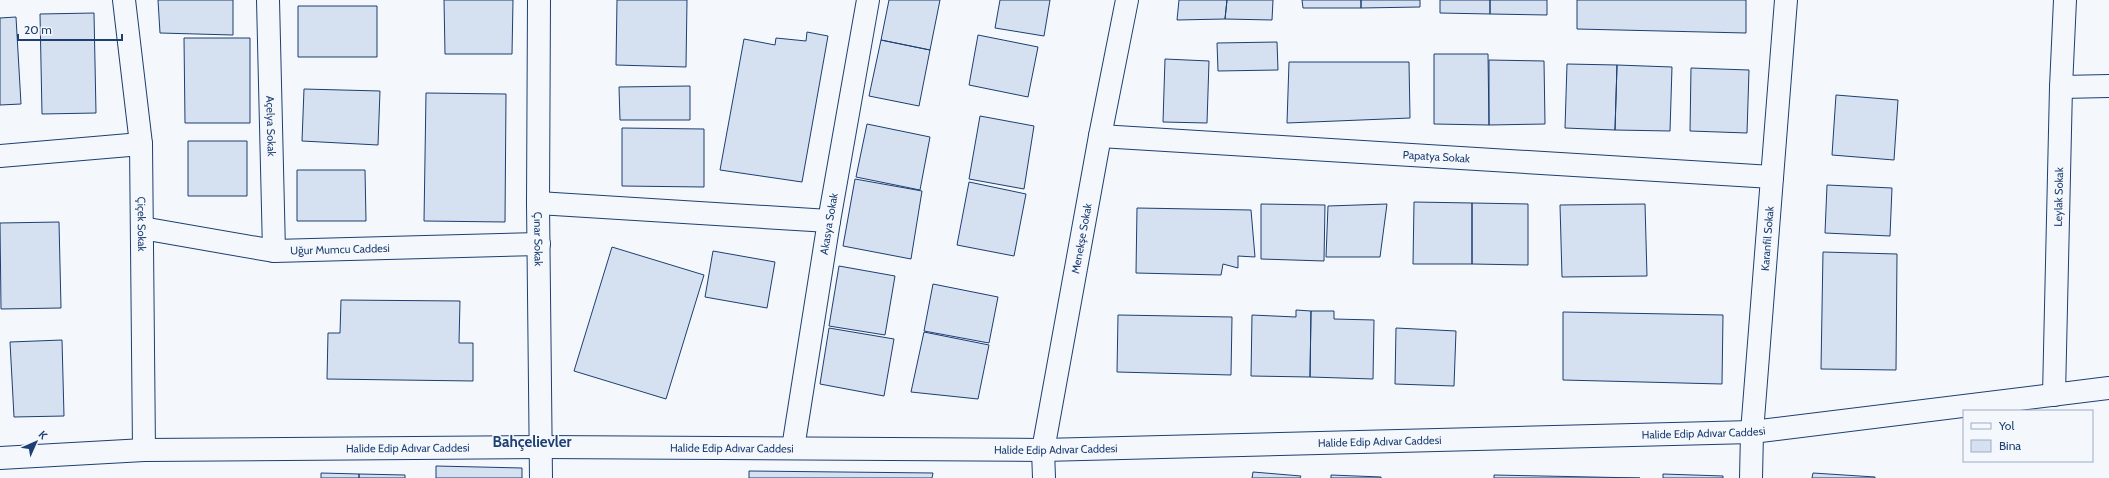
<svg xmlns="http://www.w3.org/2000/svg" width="2109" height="478" viewBox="0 0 2109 478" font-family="Cabin,sans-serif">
<rect width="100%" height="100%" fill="#f4f7fb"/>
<path fill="#d5e0f0" stroke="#1d3f73" d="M158 0H233V35L160 33Z
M444 0H513L512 54H445Z
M617 0H687L686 67 616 65Z
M889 0H940L930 50 881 40Z
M1000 0H1050L1044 36 995 28Z
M1179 0H1227L1225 19 1177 20Z
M1227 0H1273L1272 20 1225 19Z
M1302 0H1361V8H1303Z
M1361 0H1420V7L1361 8Z
M1440 0H1490V14L1440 13Z
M1490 0H1547V15L1490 14Z
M1577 0H1746V33L1577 29Z
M298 6H377V57H298Z
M94 13 96 113 42 114 40 14Z
M16 17 21 104 0 105V18Z
M807 32 828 36 802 182 720 170 744 39 775 45 776 38 806 41Z
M978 35 1038 47 1028 97 969 85Z
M184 38H250V123H185Z
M881 40 930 50 919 106 869 96Z
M1277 42 1278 70 1218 71 1217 43Z
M1434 54H1488L1489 125 1434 124Z
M1165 59 1209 61 1207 123 1163 122Z
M1489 60 1544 61 1545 124 1489 125Z
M1289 62H1409L1410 118 1287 123Z
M1567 64 1617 65 1615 130 1565 128Z
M1617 65 1672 67 1670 131 1615 130Z
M1691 68 1749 70 1747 133 1690 131Z
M690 86V120H620L619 87Z
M304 89 380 91 378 145 302 141Z
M426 93 506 94 505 222 424 221Z
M1836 95 1898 100 1894 160 1832 155Z
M980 116 1034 126 1024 189 969 179Z
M867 124 930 137 920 190 856 177Z
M622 128 704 129V187L622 186Z
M188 141H247V196H188Z
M297 170H365L366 221H297Z
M855 179 922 191 911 259 843 246Z
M969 182 1026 194 1014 256 957 245Z
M1827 185 1892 188 1890 236 1825 233Z
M1414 202 1472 203V264H1413Z
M1472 203 1528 204V265L1472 264Z
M1261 204 1325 205 1324 261 1261 259Z
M1387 204 1380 257H1326L1328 206Z
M1645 204 1647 276 1562 277 1560 205Z
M1137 208 1251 210 1255 257 1238 256V268L1223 264 1221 275 1136 273Z
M59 222 61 308 1 309 0 223Z
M612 247 704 275 666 399 574 371Z
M713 251 775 262 767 308 705 297Z
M1823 252 1897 254 1896 370 1821 369Z
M839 266 895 276 885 335 829 326Z
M933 284 998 297 989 343 924 331Z
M341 300 460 301 459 343H473V381L327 379 328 333H340Z
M1296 310 1311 311 1310 377 1251 376 1252 315 1296 317Z
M1311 311H1334V319L1374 320 1373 379 1310 377Z
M1563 312 1723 315 1722 384 1563 380Z
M1118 315 1232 317 1231 375 1117 372Z
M829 328 894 339 884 396 820 384Z
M1396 328 1456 331 1454 386 1395 384Z
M924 332 989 345 978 399 911 392Z
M62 340 64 416 14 417 10 342Z
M436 466 522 468V478H436Z
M749 471 933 473 932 478H749Z
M1253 472 1301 476 1300 478H1252Z
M321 473 359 474V478H321Z
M1813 473 1875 477V478H1812Z
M359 474 405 475V478H359Z
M1663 474 1723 476V478H1663Z
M1331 475 1381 477V478H1331Z
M1494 475 1640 478H1494Z"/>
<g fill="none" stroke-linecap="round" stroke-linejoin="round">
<defs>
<g id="minor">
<path id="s1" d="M124 0 141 144 144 450"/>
<path id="s2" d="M268 0 274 251"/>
<path id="s3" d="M539 0 538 203 541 478"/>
<path d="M2061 87 2109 86"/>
<path id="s4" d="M1100 136 1772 177"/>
<path d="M538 203 829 221"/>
<path id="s5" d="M2054 395 2061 87 2065 0"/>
<path id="s6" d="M793 448 829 221 868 0"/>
<path id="s7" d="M1044 478 1043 450 1100 136 1127 0"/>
<path id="s8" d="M1751 478 1752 432 1786 0"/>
</g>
<g id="tertiary">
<path d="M0 156 141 144"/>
<path id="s9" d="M142 228 274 251 539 244"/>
<path id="s10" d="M0 458 144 450 542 447 1043 450 1752 432 2109 388"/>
</g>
</defs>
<use href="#minor" stroke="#1d3f73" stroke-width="24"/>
<use href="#tertiary" stroke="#1d3f73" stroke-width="24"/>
<use href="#minor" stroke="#f4f7fb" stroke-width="22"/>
<use href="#tertiary" stroke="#f4f7fb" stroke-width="22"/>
</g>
<g text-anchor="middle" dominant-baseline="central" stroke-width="3" stroke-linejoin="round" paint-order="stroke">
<g font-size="11" fill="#1d3f73" stroke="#f4f7fb">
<text stroke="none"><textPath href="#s2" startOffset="126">Açelya Sokak</textPath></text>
<text stroke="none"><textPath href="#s4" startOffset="337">Papatya Sokak</textPath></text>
<text stroke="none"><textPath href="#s5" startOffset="198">Leylak Sokak</textPath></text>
<text stroke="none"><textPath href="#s1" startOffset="225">Çiçek Sokak</textPath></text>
<text stroke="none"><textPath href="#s6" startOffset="227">Akasya Sokak</textPath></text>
<text stroke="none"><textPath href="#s3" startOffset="239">Çınar Sokak</textPath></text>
<text stroke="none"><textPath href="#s7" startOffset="243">Menekşe Sokak</textPath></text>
<text stroke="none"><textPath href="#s8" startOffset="240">Karanfil Sokak</textPath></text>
<text stroke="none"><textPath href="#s9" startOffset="200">Uğur Mumcu Caddesi</textPath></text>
<text stroke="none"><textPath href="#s10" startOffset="1704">Halide Edip Adıvar Caddesi</textPath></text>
<text stroke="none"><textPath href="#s10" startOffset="1380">Halide Edip Adıvar Caddesi</textPath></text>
<text stroke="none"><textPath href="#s10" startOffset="408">Halide Edip Adıvar Caddesi</textPath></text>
<text stroke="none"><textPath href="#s10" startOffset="732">Halide Edip Adıvar Caddesi</textPath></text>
<text stroke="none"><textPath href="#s10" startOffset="1056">Halide Edip Adıvar Caddesi</textPath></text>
</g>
<g font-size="15" font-weight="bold" fill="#1d3f73" stroke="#f4f7fb">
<text x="532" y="442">Bahçelievler</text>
</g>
</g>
<rect x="1963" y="410" width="130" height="52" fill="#f4f7fb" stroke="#9eadc5"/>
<rect x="1971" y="423" width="20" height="6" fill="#f4f7fb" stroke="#9eadc5"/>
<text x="1999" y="430" font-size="12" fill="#1d3f73">Yol</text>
<rect x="1971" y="440" width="20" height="12" fill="#d5e0f0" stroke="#9eadc5"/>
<text x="1999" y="450" font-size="12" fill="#1d3f73">Bina</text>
<g transform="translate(36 442) rotate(45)" stroke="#f4f7fb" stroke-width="3" paint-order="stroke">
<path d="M0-3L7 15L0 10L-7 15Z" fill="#1d3f73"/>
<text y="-6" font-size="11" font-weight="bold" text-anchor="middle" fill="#1d3f73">K</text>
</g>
<path d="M18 34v6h104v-6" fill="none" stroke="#1d3f73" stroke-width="2"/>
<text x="24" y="34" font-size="12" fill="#1d3f73" stroke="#f4f7fb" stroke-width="3" paint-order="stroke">20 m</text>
</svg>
